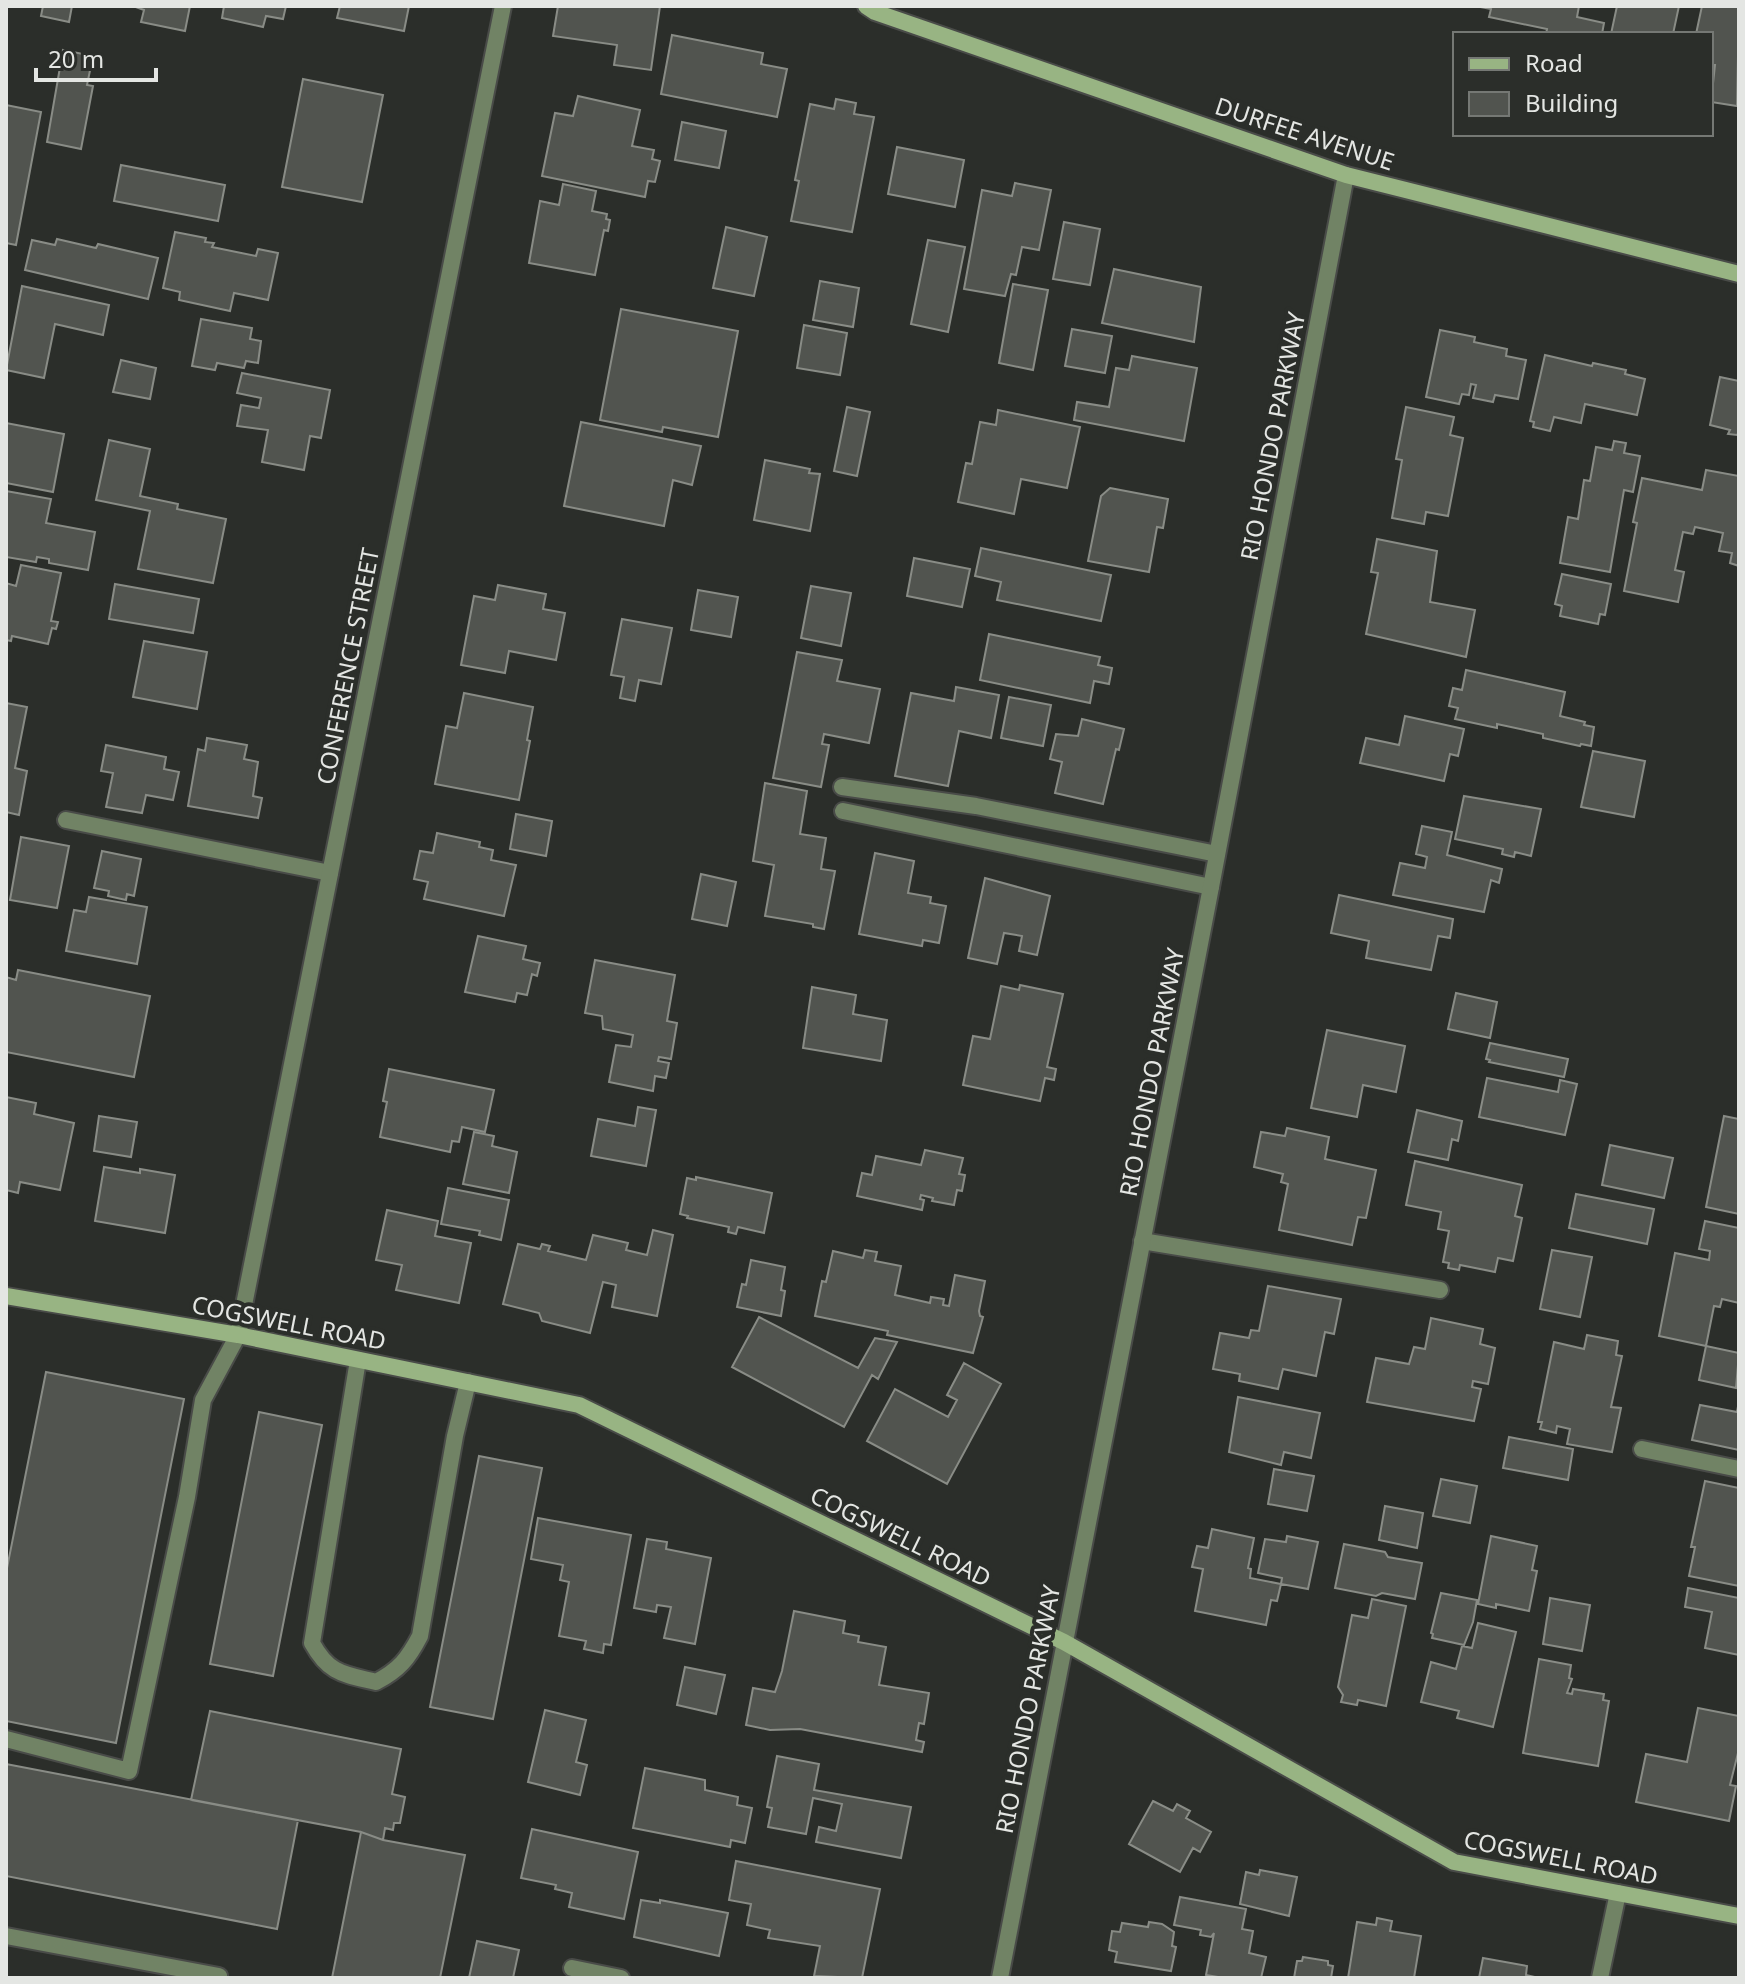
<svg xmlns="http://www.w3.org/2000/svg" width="1745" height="1984" viewBox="0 0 1745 1984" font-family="'Noto Sans',sans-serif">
<rect width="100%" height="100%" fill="#2b2e2a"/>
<path fill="#51544f" stroke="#898c86" stroke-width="2" d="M43 6H72L69 22 41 16Z
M133 6H190L185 31 141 22 144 10Z
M224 6H286L283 19 266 16 263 27 222 18Z
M340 6H409L404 31 337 18Z
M558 6H660L651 70 614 65 617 45 553 36Z
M1475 6H1579L1577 17 1604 23 1602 34H1546L1547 29 1489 17 1491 9Z
M1617 6H1679L1673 34H1611Z
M1702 6H1739L1737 106 1711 102 1715 65H1711V34H1696Z
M672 35 763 53 761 64 787 69 777 117 661 94Z
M63 50 93 56 87 85 93 86 81 149 47 142Z
M303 79 383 95 362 202 282 187Z
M578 96 640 110 632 146 654 150 652 159 660 161 655 182 648 181 645 197 542 176 555 113 573 116Z
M836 99 856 103 854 114 874 117 852 232 791 221 799 181 795 180 810 104 834 109Z
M6 105 41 112 16 245 6 243Z
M682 122 726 131 719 168 675 160Z
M897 147 964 160 955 207 888 194Z
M121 165 225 185 218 221 114 201Z
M1015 183 1051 190 1039 250 1022 247 1016 275 1011 274 1005 296 964 289 982 190 1012 196Z
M563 184 596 191 592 211 607 214 606 219 610 220 608 231 604 230 595 275 529 263 540 201 559 205Z
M1064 222 1100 229 1090 285 1053 279Z
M726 227 767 237 754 296 713 288Z
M175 232 206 238 205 242 214 243 212 247 256 256 258 249 278 253 268 300 234 293 230 311 179 300 180 292 163 288Z
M57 239 96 248 98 244 158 258 148 299 25 270 32 240 55 245Z
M928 240 965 247 948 332 911 324Z
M1114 269 1201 287 1194 342 1102 323Z
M820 281 859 288 853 327 813 320Z
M1013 284 1048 290 1033 370 999 363Z
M22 286 109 305 103 335 55 324 44 378 6 370Z
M621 309 738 331 718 437 663 427 662 432 600 420Z
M201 319 252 328 250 339 261 341 258 363 246 361 244 368 217 363 215 370 192 366Z
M804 325 847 333 840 375 797 368Z
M1072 329 1112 336 1105 373 1065 366Z
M1440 330 1475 337 1474 342 1507 349 1506 356 1526 360 1518 399 1495 395 1493 402 1473 398 1476 385 1471 384 1469 395 1462 394 1459 404 1426 397Z
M1545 355 1592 366 1593 363 1626 370 1625 374 1645 379 1637 415 1585 404 1581 423 1554 417 1550 431 1533 427 1534 422 1530 421Z
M1132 356 1197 368 1184 441 1074 420 1077 402 1109 407 1116 368 1129 370Z
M121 360 156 368 150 399 113 392Z
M242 373 330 390 321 438 310 436 304 470 262 462 268 430 237 426 241 405 259 408 261 398 237 393Z
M1720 377 1739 381V432L1737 435 1728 434 1730 430 1710 425Z
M847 407 870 412 857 476 834 471Z
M1406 407 1454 417 1450 435 1463 438 1448 516 1426 512 1424 524 1392 518 1402 460 1396 459Z
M998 410 1080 427 1067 488 1021 479 1014 514 958 502 966 463 972 464 980 422 996 425Z
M581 422 701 446 692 485 673 480 664 526 564 506Z
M6 423 64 434 53 492 6 483Z
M109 440 150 449 140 496 178 504 177 509 226 519 213 583 138 569 150 511 96 500Z
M1614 441 1626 443 1624 453 1640 456 1633 492 1624 490 1610 572 1560 563 1568 517 1578 519 1584 480 1590 481 1596 447 1612 450Z
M765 460 810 469 809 473 820 474 810 531 754 520Z
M1706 470 1739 476V566L1730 563 1732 553 1719 551 1723 533 1695 527 1693 534 1683 532 1675 570 1684 572 1678 602 1624 591 1637 523 1633 522 1642 478 1702 490Z
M1110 488 1168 499 1163 528 1157 527 1149 572 1088 561 1101 496Z
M6 491 51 499 46 523 95 532 88 570 49 563V559L37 557 36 562 6 557Z
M1377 539 1437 551 1430 602 1475 610 1466 657 1366 634 1378 573 1371 572Z
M981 548 1111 575 1101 621 997 600 1001 582 975 576Z
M914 558 970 569 962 607 907 596Z
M21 565 61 573 51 621 58 622 56 629 52 628 48 644 12 636 11 641 6 640V583L16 586Z
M1562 574 1611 584 1605 615 1600 614 1598 624 1560 616 1562 606 1555 604Z
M115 584 199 599 193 633 109 619Z
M498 585 546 594 543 609 565 613 556 660 509 651 505 673 461 665 474 596 495 600Z
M811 586 851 593 841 646 801 638Z
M698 590 738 597 731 637 691 630Z
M622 619 672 628 661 684 639 680 635 701 620 698 624 677 611 675Z
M989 634 1100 657 1098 665 1112 668 1109 684 1094 681 1090 703 980 680Z
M144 641 207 652 197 709 133 697Z
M797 652 842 660 837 681 880 689 869 743 824 734 822 744 829 745 821 787 773 778Z
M1466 670 1565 692 1560 716 1585 722 1584 725 1594 727 1591 746 1581 744 1580 746 1543 738V734L1497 724V728L1455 719 1458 708 1449 706 1453 688 1462 690Z
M956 687 999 695 991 738 959 731 948 786 895 776 911 693 954 701Z
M464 693 533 707 527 740 530 741 519 800 435 784 446 726 457 728Z
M1009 697 1051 705 1043 746 1001 738Z
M6 703 27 707 15 768 27 771 19 815 6 812Z
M1405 716 1464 729 1458 756 1450 754 1444 781 1360 763 1366 738 1399 745Z
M1082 719 1124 729 1119 750 1116 749 1103 804 1055 793 1062 762 1050 759 1056 734 1078 736Z
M207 738 247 745 244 759 258 762 253 796 262 798 258 818 188 806 198 749 205 751Z
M106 745 166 757 164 769 179 772 173 800 146 795 142 813 106 807 113 773 101 771Z
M1593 751 1645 761 1634 817 1581 807Z
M765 783 807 791 800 834 826 838 821 869 835 871 824 929 813 927V924L765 916 774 865 753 861Z
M1464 796 1541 809 1531 856 1515 852 1514 857 1502 854 1503 849 1455 839Z
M516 814 552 821 546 856 510 849Z
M1422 826 1452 832 1447 855 1502 869 1499 883 1491 880 1484 912 1393 895 1400 863 1425 868 1427 857 1416 854Z
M437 833 480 842 479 847 493 850 491 860 516 865 504 916 424 899 428 882 414 879 420 851 433 853Z
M21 837 69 846 57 908 10 900Z
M102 851 141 859 134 896 127 894 126 900 108 896 109 891 94 888Z
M875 853 914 861 908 893 931 897 930 903 946 906 939 943 923 940 922 946 859 934Z
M701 874 736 882 727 926 692 919Z
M985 878 1050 896 1037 955 1019 951 1022 936 1004 933 997 964 968 958Z
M1339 895 1453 919 1450 938 1438 936 1431 970 1366 958 1369 941 1331 933Z
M89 897 147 907 137 964 66 951 74 910 86 912Z
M478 936 526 946 523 959 540 963 537 976 532 974 527 995 517 993 515 1002 465 992Z
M595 960 675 975 667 1021 677 1023 671 1059 659 1057 658 1061 669 1063 666 1078 655 1076 653 1091 609 1082 616 1045 631 1047 633 1035 603 1029 602 1016 585 1013Z
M18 970 150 996 134 1077 6 1052V977L16 980Z
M1020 985 1063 994 1047 1067 1056 1069 1054 1080 1045 1078 1040 1101 963 1085 973 1036 990 1039 1001 986 1019 990Z
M812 987 856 995 853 1014 887 1020 881 1061 803 1048Z
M1456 993 1497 1002 1490 1038 1448 1029Z
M1327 1030 1405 1046 1396 1092 1363 1085 1357 1117 1311 1108Z
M1490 1043 1568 1059 1564 1077 1489 1062 1490 1060 1486 1059Z
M389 1069 494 1090 485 1132 462 1127 459 1142 452 1141 450 1152 380 1137 387 1102 383 1101Z
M1487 1078 1558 1092 1560 1080 1577 1084 1565 1135 1479 1117Z
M6 1097 36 1103 34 1114 74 1123 60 1190 20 1182 18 1193 6 1190Z
M638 1107 656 1110 646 1166 591 1156 598 1119 635 1126Z
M1417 1110 1462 1121 1458 1141 1452 1139 1448 1160 1408 1152Z
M99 1116 137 1122 131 1157 94 1151Z
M1724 1116 1739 1119V1214L1706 1207Z
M1287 1128 1329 1137 1325 1159 1376 1170 1366 1218 1358 1217 1352 1245 1279 1230 1288 1184 1281 1182 1283 1174 1254 1167 1261 1132 1285 1136Z
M474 1132 494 1136 492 1146 517 1152 509 1193 463 1184Z
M1610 1145 1673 1158 1664 1198 1602 1185Z
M925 1150 963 1158 959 1174 965 1175 962 1191 957 1190 954 1205 932 1201 933 1198 921 1195 920 1199 924 1200 922 1210 857 1196 862 1173 872 1175 876 1156 921 1165Z
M1415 1161 1522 1185 1515 1216 1522 1218 1513 1261 1498 1258 1495 1272 1460 1265 1459 1270 1448 1268 1449 1263 1443 1262 1449 1231 1438 1229 1441 1212 1406 1205Z
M104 1167 140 1173V1169L175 1175 165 1233 95 1221Z
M696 1177 772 1193 764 1233 738 1227 736 1234 728 1232 729 1227 687 1218 688 1216 680 1214 687 1178 696 1180Z
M448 1188 509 1200 501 1240 479 1235 480 1231 441 1224Z
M1576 1194 1654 1209 1647 1244 1569 1228Z
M387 1210 438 1221 435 1236 471 1243 459 1303 396 1290 402 1265 376 1260Z
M1705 1221 1739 1228V1303L1722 1299 1720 1307 1714 1306 1706 1346 1659 1336 1675 1253 1709 1260 1710 1251 1699 1249Z
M653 1230 673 1235 657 1316 612 1307 616 1285 603 1282 590 1333 542 1321 539 1313 503 1304 518 1244 540 1249 542 1244 550 1246 548 1251 586 1260 593 1235 628 1243 626 1250 647 1255Z
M865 1250 877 1252 875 1261 901 1266 895 1295 930 1303 931 1297 944 1299 943 1305 949 1306 955 1275 985 1281 979 1311 980 1316 983 1317 973 1353 887 1335 888 1331 815 1316 822 1281 826 1282 833 1251 863 1258Z
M1552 1250 1592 1257 1580 1317 1540 1309Z
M751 1260 785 1267 781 1290 785 1291 781 1316 737 1307 742 1284 746 1285Z
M1268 1286 1341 1299 1334 1334 1325 1332 1316 1376 1283 1369 1278 1389 1239 1381 1240 1374 1213 1369 1220 1333 1249 1338 1251 1330 1259 1331Z
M759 1317 858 1368 875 1338 897 1342 878 1379 872 1375 844 1427 732 1367Z
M1431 1318 1483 1329 1480 1344 1495 1348 1488 1384 1473 1381 1472 1387 1481 1389 1474 1421 1367 1402 1376 1358 1409 1364 1414 1347 1425 1349Z
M1587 1335 1618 1341 1616 1355 1622 1356 1611 1407 1621 1408 1612 1452 1567 1444 1570 1429 1557 1426 1556 1433 1540 1429 1542 1422H1538L1554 1342 1584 1349Z
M1706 1346 1739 1353 1736 1388 1699 1380Z
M964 1363 1001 1384 947 1484 867 1441 895 1389 948 1417 957 1400 947 1395Z
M46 1372 184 1399 116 1743 6 1721V1573Z
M1238 1397 1320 1413 1311 1458 1284 1452 1281 1465 1229 1452Z
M1739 1401V1450L1692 1440 1700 1405 1737 1412Z
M259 1412 322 1425 273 1676 210 1664Z
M1509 1437 1573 1449 1568 1480 1503 1468Z
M479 1456 542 1468 493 1719 430 1707Z
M1274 1469 1314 1476 1307 1511 1268 1504Z
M1441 1479 1477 1486 1470 1523 1433 1516Z
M1705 1481 1739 1488V1586L1689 1576 1695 1547H1691Z
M1385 1506 1423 1513 1417 1548 1379 1540Z
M538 1518 631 1535 611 1645 604 1644 603 1653 584 1649 586 1641 559 1636 569 1582 560 1580 563 1565 531 1559Z
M1212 1529 1254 1538 1248 1568 1251 1569 1250 1578 1281 1584 1277 1601 1271 1600 1266 1625 1195 1611 1203 1569 1192 1567 1197 1546 1208 1548Z
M1287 1536 1318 1542 1308 1589 1281 1584 1282 1578 1258 1573 1265 1539 1286 1542Z
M1491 1536 1537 1546 1532 1570 1537 1571 1529 1611 1496 1604V1608L1478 1604Z
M647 1539 667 1542 666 1549 711 1558 695 1644 664 1638 671 1607 657 1605 656 1612 634 1608Z
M1344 1544 1385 1552 1388 1557 1422 1563 1415 1599 1382 1593 1376 1596 1335 1588Z
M1688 1588 1739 1598V1655L1705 1648 1712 1612 1685 1607Z
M1441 1593 1477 1600 1473 1622 1464 1645 1432 1638 1433 1634 1431 1633Z
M1550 1598 1590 1605 1582 1651 1543 1644Z
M1372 1599 1406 1606 1386 1706 1358 1700 1357 1705 1341 1702 1343 1695 1338 1687 1352 1615 1368 1618Z
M794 1611 845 1621 843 1633 859 1636 858 1642 886 1647 879 1685 929 1693 924 1724 919 1723 916 1740 924 1742 922 1752 800 1729 770 1730 746 1725 753 1688 775 1692 782 1671Z
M1478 1623 1516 1632 1493 1727 1457 1718 1459 1711 1421 1702 1431 1662 1456 1669 1462 1646 1472 1648Z
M1539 1659 1571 1665 1569 1678 1572 1679 1567 1693 1572 1694 1573 1689 1604 1694 1603 1700 1609 1701 1598 1766 1523 1753Z
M685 1667 725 1675 716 1714 677 1705Z
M1698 1708 1739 1716V1749L1730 1785 1736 1786 1729 1821 1636 1802 1646 1754 1687 1762Z
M545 1710 586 1720 576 1762 587 1765 580 1795 528 1782Z
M210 1711 401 1749 392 1794 405 1797 400 1823H394L393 1830 385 1828 383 1840 361 1832 191 1800Z
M777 1756 819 1764 814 1790 911 1807 901 1858 816 1842 819 1827 836 1831 842 1804 813 1798 806 1834 768 1827 772 1808 767 1807Z
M6 1764 298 1820 277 1929 6 1876Z
M645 1768 705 1780V1790L738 1797 737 1805 752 1808 745 1843 731 1840 730 1847 633 1828Z
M1153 1801 1173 1811 1177 1804 1190 1811 1186 1818 1211 1832 1200 1852 1193 1848 1180 1872 1129 1844Z
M532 1829 638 1852 624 1919 569 1907 572 1893 555 1889 556 1885 521 1878Z
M361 1832 383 1840 465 1855 440 1978H332Z
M736 1861 880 1889 862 1978 814 1976 820 1946 768 1938 770 1930 747 1925 751 1904 729 1900Z
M1260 1870 1297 1877 1289 1916 1240 1904 1246 1872 1259 1875Z
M1180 1897 1246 1909 1242 1929 1253 1931 1249 1953 1266 1957 1261 1978H1224L1206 1975 1214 1933 1211 1937 1200 1935 1201 1930 1174 1925Z
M641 1900 660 1903V1900L728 1913 719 1956 634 1937Z
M1377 1918 1392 1921 1390 1931 1421 1936 1414 1978H1348L1357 1922 1376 1925Z
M1149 1922 1162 1924 1174 1932 1172 1946 1176 1947 1171 1971 1115 1962 1117 1952 1109 1950 1112 1931 1120 1932 1122 1923 1148 1927Z
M477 1941 519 1950 513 1978H469Z
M1303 1957 1328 1961V1965L1333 1966 1331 1978H1294L1297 1961H1302Z
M1483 1958 1527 1966 1526 1975 1539 1978H1479Z"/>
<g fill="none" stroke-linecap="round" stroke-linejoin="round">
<defs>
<path id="lane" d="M842 787 976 806 1217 854
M843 811 1211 887
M66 820 330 873
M1142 1241 1440 1290
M358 1360 312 1643C329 1674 343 1674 376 1682 399 1670 408 1659 420 1636L455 1436 468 1382
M1642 1449 1739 1469
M6 1739 129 1771 187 1497 203 1400 238 1335
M6 1936 219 1976
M572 1968 621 1978
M1600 1978 1618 1893"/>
<path id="street" d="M238 1335 503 6
M1000 1978 1211 887 1346 175"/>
<path id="secondary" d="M866 6 875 12 1346 175 1739 274
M6 1296 238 1335 579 1405 1064 1642 1454 1862 1739 1916"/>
</defs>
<use href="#lane" stroke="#494b48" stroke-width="20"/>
<use href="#street" stroke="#494b48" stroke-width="20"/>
<use href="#secondary" stroke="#494b48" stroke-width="20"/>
<use href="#lane" stroke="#718365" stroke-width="16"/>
<use href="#street" stroke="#718365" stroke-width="16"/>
<use href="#secondary" stroke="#98b483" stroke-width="16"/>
</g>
<g text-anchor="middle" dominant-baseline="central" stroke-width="8" stroke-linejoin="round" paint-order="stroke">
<g font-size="24" fill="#e4e6e3" stroke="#2b2e2a">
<text transform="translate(1305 133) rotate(18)">DURFEE AVENUE</text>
<text transform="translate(1272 436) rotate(-79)">RIO HONDO PARKWAY</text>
<text transform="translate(347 666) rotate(-79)">CONFERENCE STREET</text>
<text transform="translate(1151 1072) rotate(-79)">RIO HONDO PARKWAY</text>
<text transform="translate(289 1322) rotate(11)">COGSWELL ROAD</text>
<text transform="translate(901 1536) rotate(26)">COGSWELL ROAD</text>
<text transform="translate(1027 1709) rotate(-79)">RIO HONDO PARKWAY</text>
<text transform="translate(1561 1857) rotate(11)">COGSWELL ROAD</text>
</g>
</g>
<rect width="1745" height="1984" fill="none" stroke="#e4e6e3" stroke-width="16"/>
<rect x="1453" y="32" width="260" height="104" fill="#2b2e2a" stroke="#757874" stroke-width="2"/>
<rect x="1469" y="58" width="40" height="12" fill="#98b483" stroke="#757874" stroke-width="2"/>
<text x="1525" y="72" font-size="24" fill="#e4e6e3">Road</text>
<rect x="1469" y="92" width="40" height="24" fill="#51544f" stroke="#757874" stroke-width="2"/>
<text x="1525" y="112" font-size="24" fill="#e4e6e3">Building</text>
<path d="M36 68v12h120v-12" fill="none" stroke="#e4e6e3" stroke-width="4"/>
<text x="48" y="68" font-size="24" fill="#e4e6e3" stroke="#2b2e2a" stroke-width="6" paint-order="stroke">20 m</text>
</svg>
